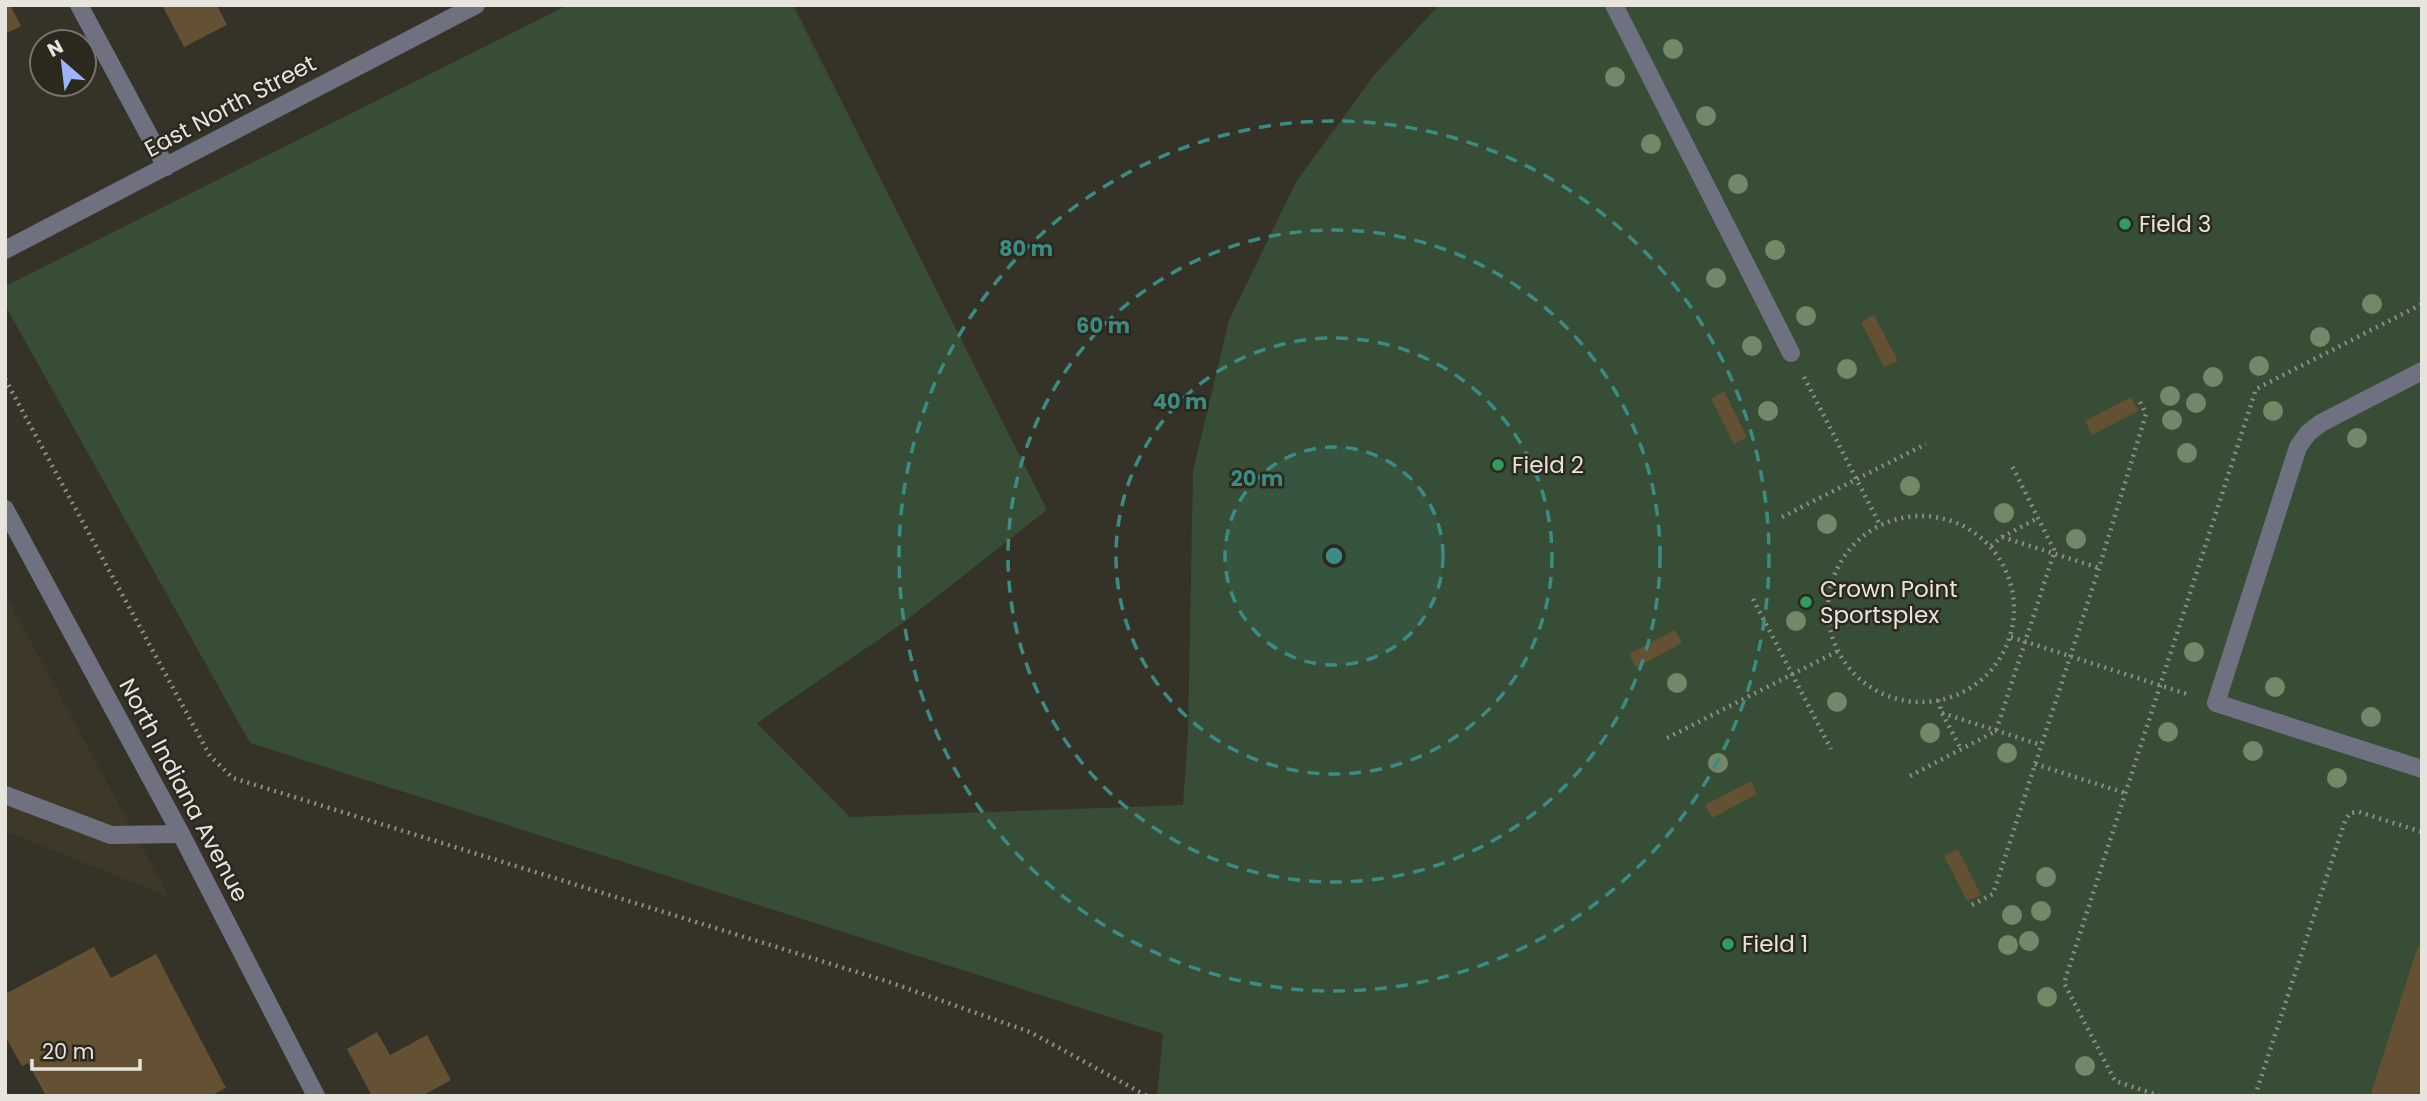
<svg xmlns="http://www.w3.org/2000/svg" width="2427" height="1101" viewBox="0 0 2427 1101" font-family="Poppins,sans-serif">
<rect width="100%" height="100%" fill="#353228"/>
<path fill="#3e3828" d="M5 594 169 897 5 831Z"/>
<path fill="#374d35" d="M568 5H793L1047 510 903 623 757 723 850 817 1183 805 1188 732 1193 471 1229 320 1296 182 1375 74 1439 5H2422V1096H1157L1163 1034 250 743 5 305V286Z"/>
<path fill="#645032" d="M5 5H10L21 26 5 34Z
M162 5H217L227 25 184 47Z
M1874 315 1898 361 1884 367 1861 322Z
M1724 391 1747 437 1734 444 1711 399Z
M2131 397 2138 411 2092 435 2085 421Z
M1675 630 1682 643 1636 668 1629 654Z
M1751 781 1757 794 1712 818 1705 805Z
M1958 849 1981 895 1967 901 1944 856Z
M2418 946 2422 948V1096H2370Z
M94 947 111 978 156 954 226 1088 210 1096H46L28 1063 22 1066 5 1036V994Z
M377 1032 390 1055 427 1035 451 1080 422 1096H372L347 1049Z"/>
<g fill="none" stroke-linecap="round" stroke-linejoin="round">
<path stroke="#8f8c84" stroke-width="4.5" stroke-dasharray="2 5" stroke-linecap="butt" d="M1804 377 1880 525
M5 379 210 756 233 778 889 982 1030 1032 1147 1096
M1828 609a93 93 0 1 1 186 0a93 93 0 1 1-186 0Z
M1782 517 1926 444
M2002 537 2099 568
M1991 546 2002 537 2038 518
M1753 599 1831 749
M2011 637 2190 695
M1938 700 1942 713 1961 749
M1942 713 2041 745
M1667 738 1838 651
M2035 764 2125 793
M1910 776 1996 731 2054 553V550L2011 464
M1972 905 1993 894 2099 568 2146 414 2138 398
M2160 1096 2115 1081 2064 983 2256 389 2422 304
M2255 1096 2345 821 2350 813 2359 812 2422 832"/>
<path stroke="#6f7180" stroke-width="18" d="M79 5 166 167
M1614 5 1791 353
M5 250 476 5
M2422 371 2321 423 2308 433 2298 447 2216 703 2422 769
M5 509 181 834 316 1096
M5 795 111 835 181 834"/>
</g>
<g fill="#728868">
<circle cx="1673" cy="49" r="10"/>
<circle cx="1615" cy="77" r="10"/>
<circle cx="1706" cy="116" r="10"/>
<circle cx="1651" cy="144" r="10"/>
<circle cx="1738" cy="184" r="10"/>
<circle cx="1775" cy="250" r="10"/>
<circle cx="1716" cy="278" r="10"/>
<circle cx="2372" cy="304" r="10"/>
<circle cx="1806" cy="316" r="10"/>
<circle cx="2320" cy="337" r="10"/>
<circle cx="1752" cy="346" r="10"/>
<circle cx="2259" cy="366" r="10"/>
<circle cx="1847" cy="369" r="10"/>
<circle cx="2213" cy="377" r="10"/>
<circle cx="2170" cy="396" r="10"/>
<circle cx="2196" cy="403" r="10"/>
<circle cx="1768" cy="411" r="10"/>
<circle cx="2273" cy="411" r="10"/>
<circle cx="2172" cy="420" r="10"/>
<circle cx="2357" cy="438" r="10"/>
<circle cx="2187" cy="453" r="10"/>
<circle cx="1910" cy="486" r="10"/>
<circle cx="2004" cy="513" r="10"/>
<circle cx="1827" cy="524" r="10"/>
<circle cx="2076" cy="539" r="10"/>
<circle cx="1796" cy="621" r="10"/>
<circle cx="2194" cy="652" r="10"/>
<circle cx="1677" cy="683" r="10"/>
<circle cx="2275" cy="687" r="10"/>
<circle cx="1837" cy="702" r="10"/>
<circle cx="2371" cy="717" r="10"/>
<circle cx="2168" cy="732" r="10"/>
<circle cx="1930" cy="733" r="10"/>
<circle cx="2253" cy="751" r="10"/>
<circle cx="2007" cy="753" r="10"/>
<circle cx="1718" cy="763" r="10"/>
<circle cx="2337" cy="778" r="10"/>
<circle cx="2046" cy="877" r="10"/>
<circle cx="2041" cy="911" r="10"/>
<circle cx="2012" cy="915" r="10"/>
<circle cx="2029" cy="941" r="10"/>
<circle cx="2008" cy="945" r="10"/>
<circle cx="2047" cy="997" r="10"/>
<circle cx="2085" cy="1066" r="10"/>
</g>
<circle cx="1334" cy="556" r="109" fill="#3a8c84" fill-opacity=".12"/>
<g fill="none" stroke="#3a8c84" stroke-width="3.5" stroke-dasharray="12 9">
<circle cx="1334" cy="556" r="109"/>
<circle cx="1334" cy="556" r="218"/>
<circle cx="1334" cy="556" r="326"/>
<circle cx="1334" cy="556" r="435"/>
</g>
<g fill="#2e9e5b" stroke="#2b281e" stroke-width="2.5">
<circle cx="2125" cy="224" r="7"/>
<circle cx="1498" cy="465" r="7"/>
<circle cx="1806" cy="602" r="7"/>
<circle cx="1728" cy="944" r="7"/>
</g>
<g text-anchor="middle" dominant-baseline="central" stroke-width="5" stroke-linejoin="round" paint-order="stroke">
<g font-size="23" fill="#e6e4dd" stroke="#2b281e">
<text transform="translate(230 106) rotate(-28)">East North Street</text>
<text transform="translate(184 790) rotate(62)">North Indiana Avenue</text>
</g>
<g font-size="23" fill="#e6e4dd" stroke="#2b281e" text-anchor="start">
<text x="2139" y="224">Field 3</text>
<text x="1512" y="465">Field 2</text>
<text x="1820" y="589">Crown Point<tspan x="1820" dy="26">Sportsplex</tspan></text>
<text x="1742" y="944">Field 1</text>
</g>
</g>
<circle cx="1334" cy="556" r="10" fill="#3a8c84" stroke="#2b281e" stroke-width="3.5"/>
<g font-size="21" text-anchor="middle" font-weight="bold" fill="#3a8c84" stroke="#2b281e" stroke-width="5" stroke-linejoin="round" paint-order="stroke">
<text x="1026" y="256">80 m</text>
<text x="1103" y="333">60 m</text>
<text x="1180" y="409">40 m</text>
<text x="1257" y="486">20 m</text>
</g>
<rect width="2427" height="1101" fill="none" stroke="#e6e4dd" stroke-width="14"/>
<g transform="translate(63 63) rotate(332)"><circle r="33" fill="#2b281e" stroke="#76736a" stroke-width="2"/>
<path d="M0-5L12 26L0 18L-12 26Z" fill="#9db4fd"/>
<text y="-10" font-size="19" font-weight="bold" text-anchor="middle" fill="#e6e4dd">N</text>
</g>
<path d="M32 1059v10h108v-10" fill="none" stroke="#e6e4dd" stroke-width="3.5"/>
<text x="42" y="1059" font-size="21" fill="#e6e4dd" stroke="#2b281e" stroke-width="5" paint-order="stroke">20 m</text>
</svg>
